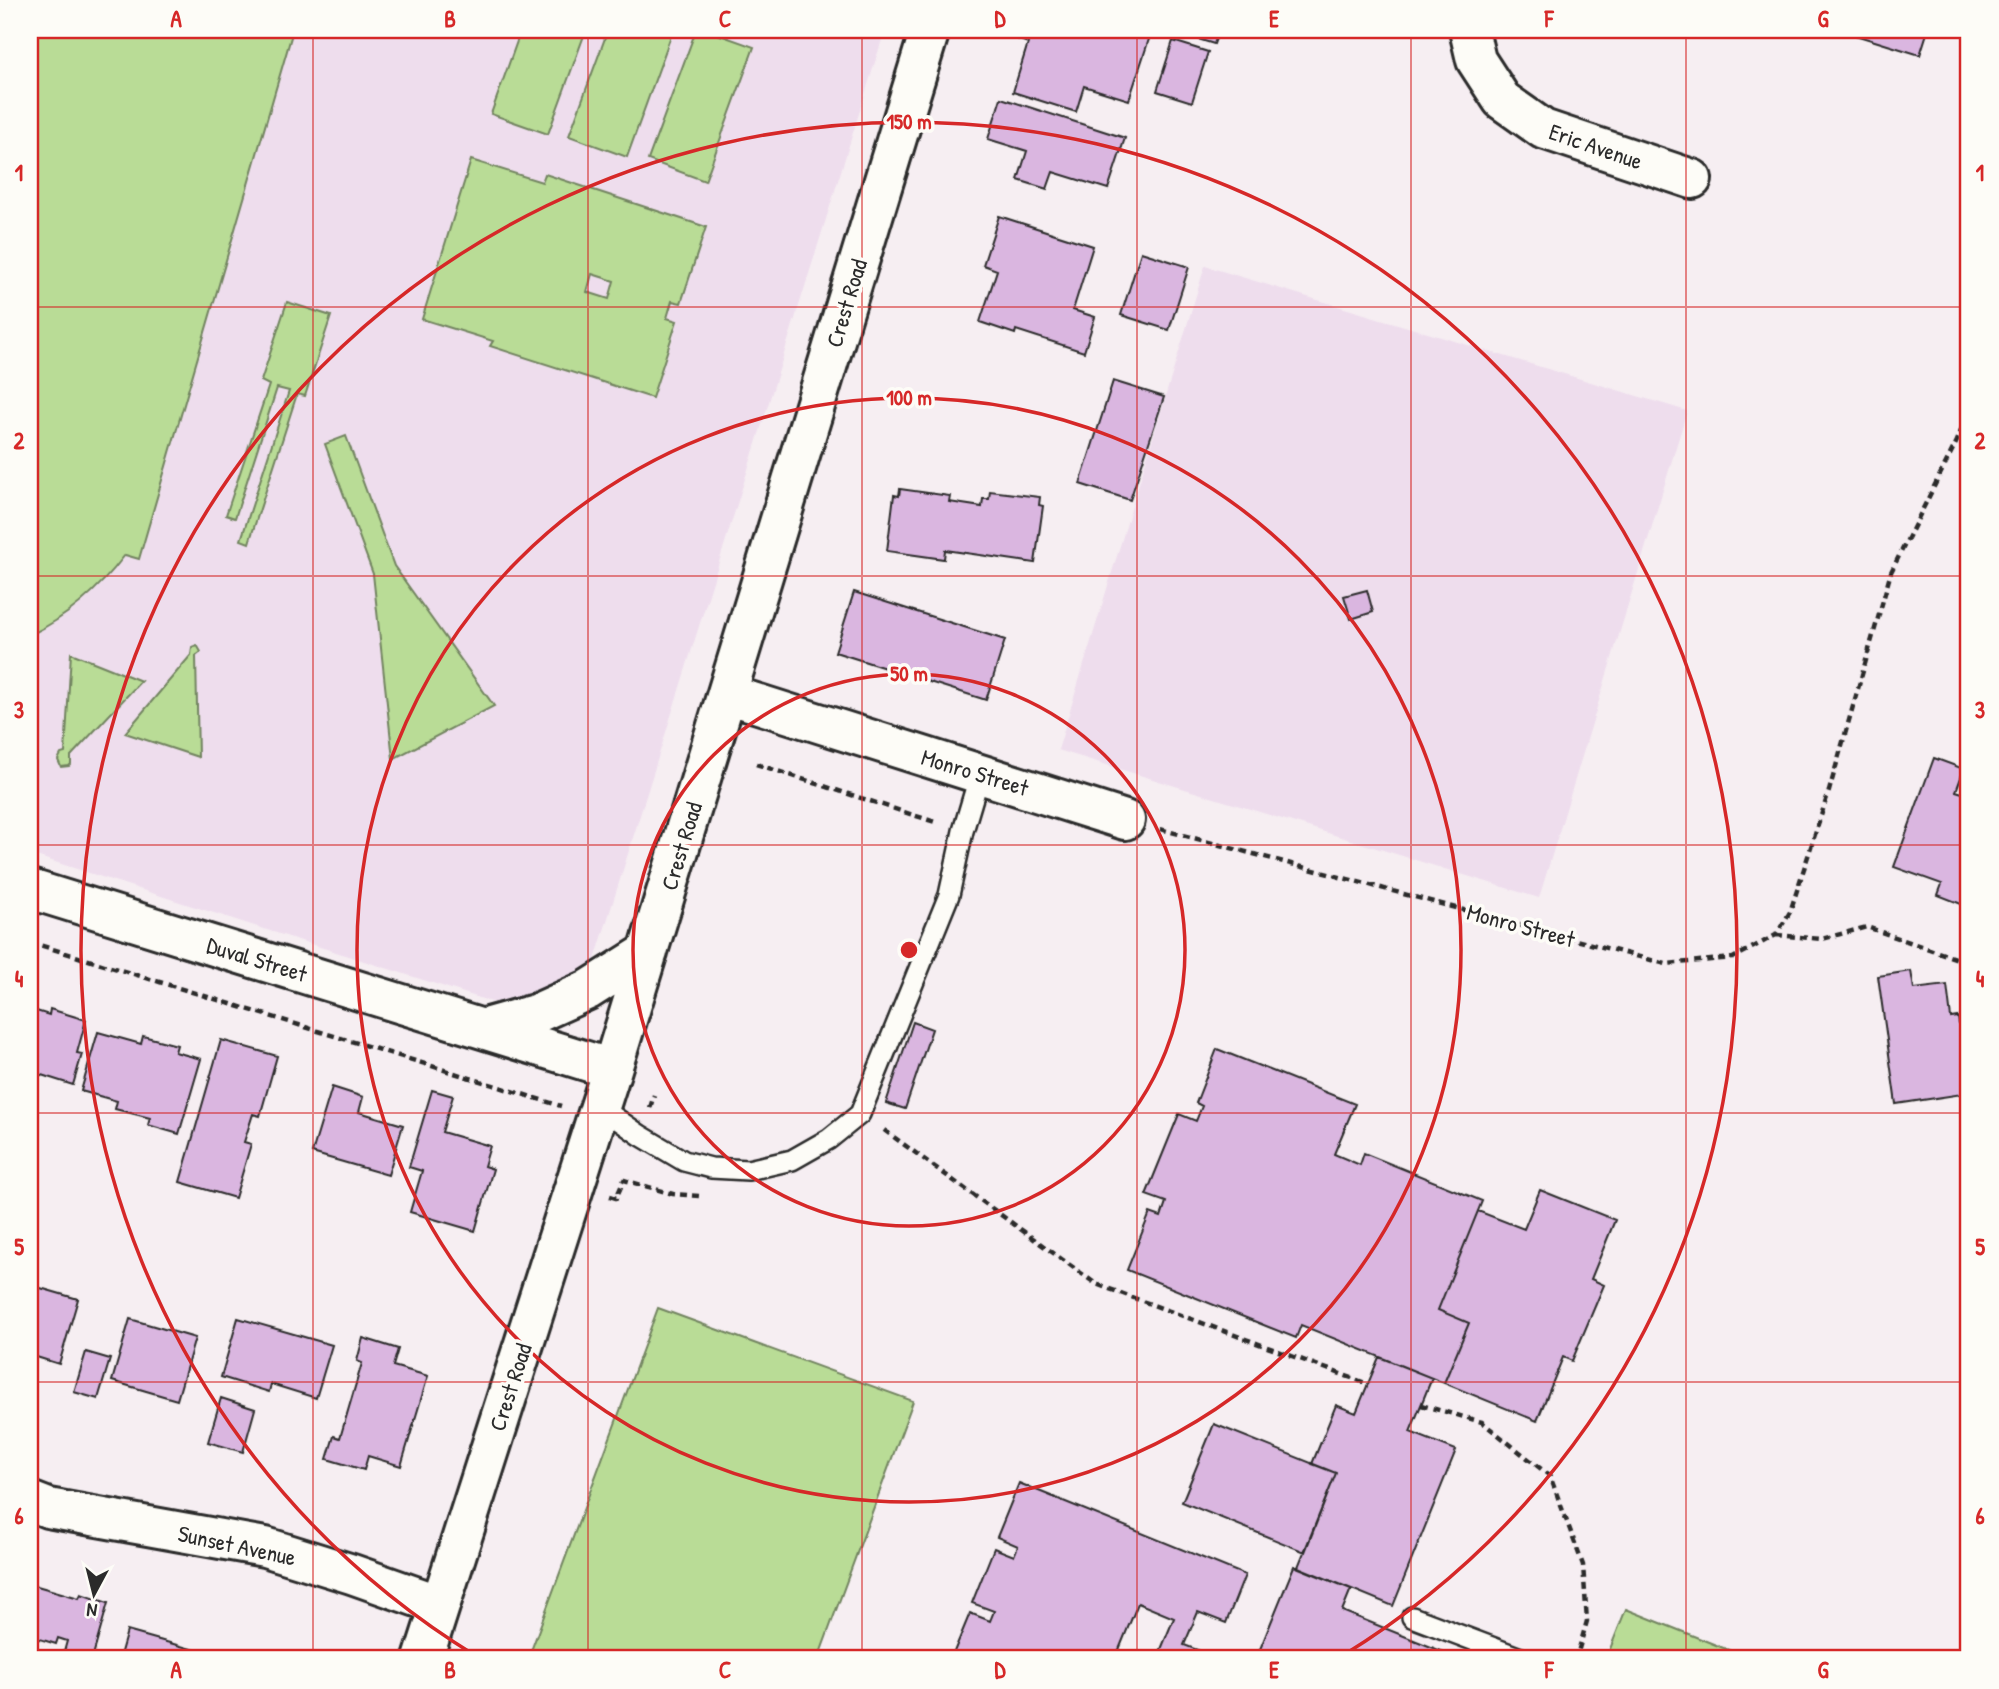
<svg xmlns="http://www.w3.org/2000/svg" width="1999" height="1689" viewBox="0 0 1999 1689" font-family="'Patrick Hand',sans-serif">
<rect width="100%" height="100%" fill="#f6eef2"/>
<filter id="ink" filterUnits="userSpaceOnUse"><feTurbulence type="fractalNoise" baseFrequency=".0143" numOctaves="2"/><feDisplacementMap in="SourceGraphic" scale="14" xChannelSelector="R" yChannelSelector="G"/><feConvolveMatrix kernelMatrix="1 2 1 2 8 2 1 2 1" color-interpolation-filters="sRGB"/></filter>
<g filter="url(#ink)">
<path fill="#eedded" d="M30 30H885L593 966 540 991 495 1003 30 854Z
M1205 266 1687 411 1539 898 1058 750Z"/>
<path fill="#b9dc96" stroke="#728460" stroke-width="2" fill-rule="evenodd" d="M30 30H293L139 559 125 555C100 588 68 617 30 635Z
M521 30H586L548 134 491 114Z
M608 30H673L627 157 569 136Z
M696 30H706L754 47 705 181 648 160Z
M471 160 542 182 545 174 706 227 681 303 672 301 667 318 677 321 652 398 490 346 493 341 422 319ZM592 274 614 281 609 299 587 292Z
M287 302 331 316 305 396 297 394 249 543 241 540 289 391 277 388 235 518 226 515 269 385 261 381Z
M346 436 394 566 494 706 393 759 373 574 325 444Z
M197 645 201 652 196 656 198 757 125 733 191 655 192 647Z
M71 653 141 681 71 756V764L69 766 61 767 58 760 61 754 65 753Z
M658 1308 913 1401 818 1659H528Z
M1626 1609 1751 1659H1606Z"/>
<path fill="#dab6e0" stroke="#2b2b2b" stroke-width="2" d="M1020 30H1139L1151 33 1129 100 1084 86 1076 112 1013 92 1028 43 1017 39Z
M1169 30H1219L1214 44Z
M1839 30H1928L1920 55Z
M1173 41 1208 52 1192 102 1157 91Z
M1001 98 1125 138 1108 189 1053 172 1047 189 1018 180 1027 151 988 139Z
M999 216 1093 246 1073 310 1095 317 1084 352 1016 330 1015 334 980 322 997 270 983 265Z
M1141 252 1189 267 1169 330 1121 315Z
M1113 381 1164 397 1130 500 1080 484Z
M900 489 950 496 949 502 982 507 983 499H989L990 491 1040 497 1039 505 1043 506 1035 563 945 550 944 559 887 551 894 495 899 496Z
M1367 590 1373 612 1351 619 1344 596Z
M854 592 1005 640 986 700 835 652Z
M1934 758 1964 769 1956 791 1969 795V907L1938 895 1942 884 1894 867Z
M1911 971 1914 989 1947 985 1951 1018 1958 1017 1961 1039 1969 1038V1093L1896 1104 1878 976Z
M30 1009 49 1015 50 1009 86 1020 77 1053 82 1054 73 1085 35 1073 39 1057 30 1054Z
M913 1022 932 1029 905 1109 886 1103Z
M98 1032 141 1044 143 1036 177 1045 175 1052 201 1059 179 1134 148 1125 150 1118 115 1109 117 1101 81 1091Z
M221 1040 277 1056 260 1116 253 1114 244 1142 251 1144 235 1198 180 1182Z
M1217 1049 1355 1104 1334 1154 1360 1165 1364 1153 1482 1201 1438 1310 1469 1323 1444 1383 1301 1325 1296 1338 1127 1270 1150 1213 1161 1217 1166 1202 1146 1195 1179 1114 1196 1121 1202 1106 1196 1103Z
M332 1087 363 1097 359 1112 403 1125 388 1175 312 1153Z
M432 1090 453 1096 442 1132 490 1146 484 1166 493 1169 475 1231 410 1212 422 1171 409 1167Z
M1540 1190 1615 1220 1591 1279 1604 1285 1572 1361 1563 1357 1537 1421 1444 1383 1469 1323 1438 1310 1478 1211 1524 1229Z
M30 1285 78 1299 59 1364 30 1355 33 1342 30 1341Z
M238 1318 332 1345 316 1398 271 1384 269 1392 221 1377Z
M130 1319 195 1338 177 1400 112 1381Z
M363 1338 398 1349 393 1366 428 1376 401 1466 368 1456 364 1470 327 1459 334 1436 340 1438 362 1363 357 1361Z
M86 1352 110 1359 98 1399 74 1392Z
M1379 1357 1432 1378 1410 1432 1456 1450 1393 1606 1298 1567 1336 1473 1312 1464 1336 1405 1356 1413Z
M221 1398 255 1409 243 1452 208 1442Z
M1214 1424 1336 1473 1305 1552 1182 1502Z
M1019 1483 1245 1575 1226 1623 1198 1612 1184 1645 1221 1659H1157L1174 1618 1138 1603 1118 1652 1136 1659H951L970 1613 990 1621 994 1611 972 1603 994 1548 1014 1556 1018 1546 997 1537Z
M1294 1566 1351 1589 1342 1611 1461 1659H1256Z
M30 1584 79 1598 81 1594 108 1603 92 1659H62L67 1641 58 1638 56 1644 30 1636Z
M127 1631 227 1659H119Z"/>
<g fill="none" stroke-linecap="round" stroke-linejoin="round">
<defs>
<path id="lane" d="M600 1107 640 1135 684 1161 711 1168 748 1170 792 1160 829 1139 860 1114 949 895 963 831 980 774
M1412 1617 1523 1659"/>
<path id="street" d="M1469 30 1476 60 1502 100 1543 129 1692 179
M727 694 1125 820
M30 889 612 1069
M485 1028 535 1014 588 990 648 952
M30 1501 48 1508 265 1547 352 1574 440 1605
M423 1659 612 1069 930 30"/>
</defs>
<use href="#lane" stroke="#2b2b2b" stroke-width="24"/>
<use href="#street" stroke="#2b2b2b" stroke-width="44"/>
<path stroke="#2b2b2b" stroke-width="4.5" stroke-dasharray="7 5" stroke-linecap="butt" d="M756 764 938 823
M1160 829 1666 964 1733 958 1776 935 1790 912 1829 791 1891 572 1957 441 1969 410
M1776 935 1822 939 1867 927 1969 963
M30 942 561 1106
M650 1108 654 1095
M884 1130 1096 1284 1368 1384
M610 1196 616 1198 624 1180 673 1194 699 1196
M1421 1405 1482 1422 1550 1476 1583 1565 1587 1621 1576 1659"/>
<use href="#lane" stroke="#fdfcf7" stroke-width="19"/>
<use href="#street" stroke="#fdfcf7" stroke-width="38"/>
</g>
</g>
<path fill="none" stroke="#d62828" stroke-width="2" stroke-opacity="0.55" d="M313 30V1659M588 30V1659M862 30V1659M1137 30V1659M1411 30V1659M1686 30V1659M30 307H1969M30 576H1969M30 845H1969M30 1113H1969M30 1382H1969"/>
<g fill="none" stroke="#d62828" stroke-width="3.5">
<circle cx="909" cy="950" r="276"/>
<circle cx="909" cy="950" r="552"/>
<path d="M476 1656A828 828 0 1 1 1342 1656"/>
</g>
<g text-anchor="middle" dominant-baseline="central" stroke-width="7" stroke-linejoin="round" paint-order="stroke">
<g font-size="23" fill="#2b2b2b" stroke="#fdfcf7">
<text transform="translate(1596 146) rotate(19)">Eric Avenue</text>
<text transform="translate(846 303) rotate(-73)">Crest Road</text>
<text transform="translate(975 772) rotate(17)">Monro Street</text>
<text transform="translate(681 846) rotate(-73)">Crest Road</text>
<text transform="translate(1521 925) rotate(15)">Monro Street</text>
<text transform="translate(257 959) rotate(17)">Duval Street</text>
<text transform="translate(510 1387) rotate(-72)">Crest Road</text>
<text transform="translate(237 1545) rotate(12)">Sunset Avenue</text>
</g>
</g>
<circle cx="909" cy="950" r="10" fill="#d62828" stroke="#fdfcf7" stroke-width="3.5"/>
<g font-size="21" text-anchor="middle" font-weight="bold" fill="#d62828" stroke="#fdfcf7" stroke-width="7" stroke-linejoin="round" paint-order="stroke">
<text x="909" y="129">150 m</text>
<text x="909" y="405">100 m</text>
<text x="909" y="681">50 m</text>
</g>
<rect width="1999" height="1689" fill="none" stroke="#fdfcf7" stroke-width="77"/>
<g transform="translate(94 1594) rotate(187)" stroke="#fdfcf7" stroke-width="5" paint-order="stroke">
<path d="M0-5L12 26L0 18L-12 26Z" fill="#2b2b2b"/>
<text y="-10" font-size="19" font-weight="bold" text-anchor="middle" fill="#2b2b2b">N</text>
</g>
<rect x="38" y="38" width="1922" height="1612" fill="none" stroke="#d62828" stroke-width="2.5"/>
<g font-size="23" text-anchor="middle" font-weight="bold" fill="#d62828">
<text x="176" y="27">A</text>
<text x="450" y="27">B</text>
<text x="725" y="27">C</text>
<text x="1000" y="27">D</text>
<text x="1274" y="27">E</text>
<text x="1549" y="27">F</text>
<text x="1823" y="27">G</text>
<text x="19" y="181">1</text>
<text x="1980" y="181">1</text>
<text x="19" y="449">2</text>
<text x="1980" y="449">2</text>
<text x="19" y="718">3</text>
<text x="1980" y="718">3</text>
<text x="19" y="987">4</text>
<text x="1980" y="987">4</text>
<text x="19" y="1255">5</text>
<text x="1980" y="1255">5</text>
<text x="19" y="1524">6</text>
<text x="1980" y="1524">6</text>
<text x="176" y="1678">A</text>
<text x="450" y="1678">B</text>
<text x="725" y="1678">C</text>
<text x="1000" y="1678">D</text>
<text x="1274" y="1678">E</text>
<text x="1549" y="1678">F</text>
<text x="1823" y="1678">G</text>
</g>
</svg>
